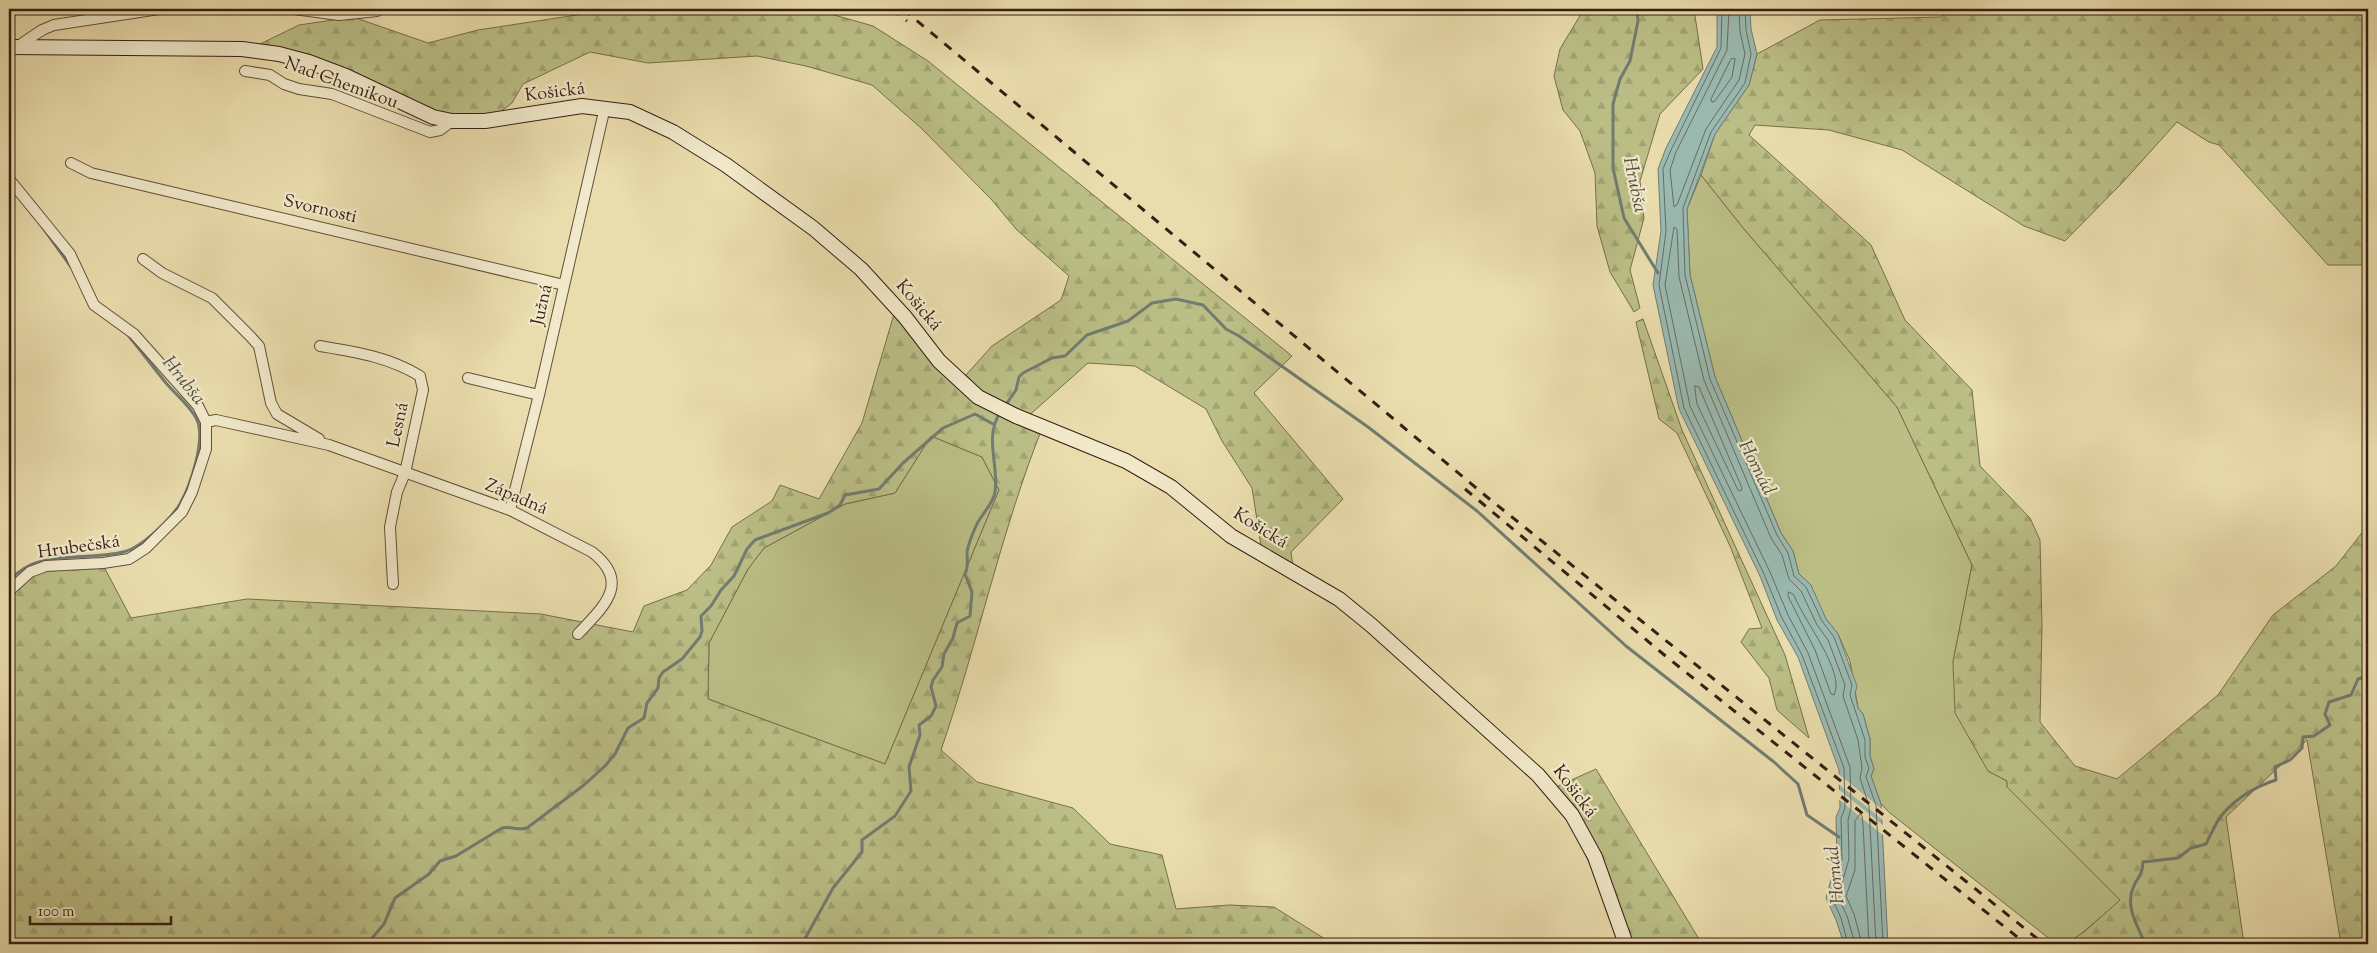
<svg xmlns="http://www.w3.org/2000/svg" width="2377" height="953" viewBox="0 0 2377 953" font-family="'Sorts Mill Goudy',serif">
<defs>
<pattern id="forest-firs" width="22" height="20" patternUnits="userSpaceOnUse" patternTransform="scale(1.25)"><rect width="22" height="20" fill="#bbbf86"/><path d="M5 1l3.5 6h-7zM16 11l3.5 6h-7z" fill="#a1a473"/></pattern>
</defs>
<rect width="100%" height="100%" fill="#eaddad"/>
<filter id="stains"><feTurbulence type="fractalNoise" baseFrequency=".004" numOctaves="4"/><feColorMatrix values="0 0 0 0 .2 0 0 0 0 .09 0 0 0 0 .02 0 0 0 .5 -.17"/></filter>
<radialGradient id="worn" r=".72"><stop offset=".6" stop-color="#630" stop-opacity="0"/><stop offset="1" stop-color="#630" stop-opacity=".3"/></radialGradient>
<path fill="#bbbf86" stroke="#786e4d" d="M1701 175 1744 229 1897 407 1972 565 1953 662 1988 771 2007 781V787L2121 900 2069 944H2056L1890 813 1881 804 1871 776 1874 769 1870 756V739L1863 714 1858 708 1850 661 1838 634 1826 619 1815 598 1811 585 1799 574 1793 551 1781 533 1715 377 1690 275 1687 209Z
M931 436 982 457 999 490 885 764 708 699 709 643 748 569 764 548 845 504 895 493Z"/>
<path fill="url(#forest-firs)" stroke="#786e4d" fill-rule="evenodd" d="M616 9H813L873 26 928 61 1292 356 1254 393 1343 499 1291 552 1293 566 1262 552 1252 488 1222 441 1206 409 1135 366 1088 363 1025 419 1043 426C1001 531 978 643 941 750L977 782 1073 808 1110 844 1162 855 1176 909 1229 905 1274 907 1333 944H9V593L40 569 102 563 131 618 247 599 541 614 633 632 644 606 687 590 711 565 732 527 772 501 780 485 819 499 862 423 894 314 993 404 966 375 992 346 1061 300 1069 276 1016 229 991 199 921 128 872 85 806 66 757 56 648 63 590 52 523 84 512 103 494 117 452 116 258 45 299 25 353 17 428 43 478 30ZM931 436 982 457 999 490 885 764 708 699 709 643 748 569 764 548 845 504 895 493Z
M1584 9H1694L1703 69 1660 114 1640 181 1644 218 1630 270 1640 308 1634 312 1610 272 1597 226 1595 173 1580 131 1563 110 1554 76 1560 49Z
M1950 9H2368V265H2328L2219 145 2209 142 2177 122 2122 183 2065 241 2024 226 1902 150 1829 130 1755 125 1749 135 1871 245 1905 320 1972 390 1980 466 2030 518 2040 540 2042 626 2040 722 2075 766 2117 779 2218 695 2273 615 2336 566 2368 525V944H2341L2307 740 2226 817 2244 944H2074L2070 941 2084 932 2120 900 2007 787V781L1988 771 1955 713 1953 662 1972 565 1897 407 1744 229 1701 175 1715 134 1749 85 1757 54 1820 20 1941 17Z
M1643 319 1682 430 1785 655 1809 738 1777 710 1769 678 1741 642 1749 629 1762 628 1730 546 1677 433 1659 419 1636 322Z
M1596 769 1702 944H1628L1565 812 1553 800 1558 786Z"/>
<path fill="#9abab1" stroke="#727c72" d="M1717 9H1750L1751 29 1757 54 1749 85 1715 134 1687 209 1690 275 1715 377 1781 533 1793 551 1799 574 1811 585 1826 619 1838 634 1857 686 1855 694 1858 708 1863 714 1870 739V756L1874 769 1871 776 1881 804 1888 944H1844L1836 920 1826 898 1837 858 1836 817 1840 808 1839 770 1798 657 1777 620 1760 576 1679 409 1653 285 1661 231 1658 169 1666 148 1717 47Z"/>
<path fill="#eaddad" d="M1836 772 1883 810 1884 821 1836 782Z
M1837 788 1884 826V836L1837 798Z"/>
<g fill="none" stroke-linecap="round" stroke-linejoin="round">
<path stroke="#686c62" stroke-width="1" d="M1722 9 1721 48 1671 150 1663 169 1666 231 1659 285 1684 408 1764 574 1782 618 1802 655 1844 768 1845 808 1841 818 1842 859 1832 898 1841 918 1848 944
M1729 9 1727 50 1676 152 1670 170 1674 207 1677 205 1706 129 1739 80 1745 54 1740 31 1739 9
M1745 9 1746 30 1751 54 1745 83 1711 132 1683 208 1685 275 1710 379 1777 535 1788 553 1794 576 1806 587 1822 621 1834 637 1852 685 1850 695 1865 740V757L1869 768 1866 777 1876 805 1883 944
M1735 59 1732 77 1715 101 1712 102 1711 99 1731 59Z
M1695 386 1699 387 1742 488 1741 491 1738 490 1697 404Z
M1789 592 1794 595C1803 620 1846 672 1834 695L1831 694 1815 650 1788 596Z
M1855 944 1847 916 1838 897 1849 859 1848 820 1851 808 1850 767 1808 653 1788 615 1770 572 1690 406 1665 285 1674 227 1677 229 1679 277 1704 380 1771 538 1782 555 1789 579 1801 591 1817 625 1828 640 1845 685 1843 696 1858 740 1862 768 1860 778 1869 806 1876 944
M1862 944 1854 914 1846 896 1855 870V821L1860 814 1862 816 1863 824 1869 944"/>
<path stroke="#727c72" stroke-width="3" d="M1637 9 1638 21 1630 61 1620 79 1613 104V168L1624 218 1658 273
M43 228 71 267
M1005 406 1016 390 1019 377 1023 373 1052 358 1065 356 1087 335 1128 321 1152 303 1176 299 1203 305 1226 329 1239 336 1368 427 1477 511 1626 646 1774 762 1798 784 1807 815 1839 837
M9 581C39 547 83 562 123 552 141 548 170 520 180 504 190 486 206 440 197 420 191 406 176 395 166 383 153 367 141 351 128 335
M367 944 384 924 395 898 429 874 440 861 456 856 502 828C511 826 519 831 527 828L584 785 605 766 615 754 628 728 644 718 647 703 658 688 659 678 663 672 682 659 700 637 702 631 701 616 711 606 721 590 734 576 747 549 755 540 828 513 840 505 845 495 879 489 903 463 943 428 975 414 993 424
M802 944 833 888 862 852V840L895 816 911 791 909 767 920 735 919 725 931 716 936 706 931 687 933 680 942 667 944 654 953 638 957 623 970 616 972 592 965 574C969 566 967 560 967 552 968 544 973 533 976 526 981 514 993 505 995 492 999 465 984 437 1000 413
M2145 944C2138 926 2125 907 2133 888 2138 875 2142 878 2143 862L2178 858 2191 848 2206 844C2210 836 2214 827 2219 819 2231 801 2256 786 2276 780L2275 767 2290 760 2302 748 2303 737 2314 736 2330 725 2325 714 2329 702 2351 695 2358 679 2368 676"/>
<defs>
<path id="street" d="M294 9 339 15 377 11
M17 47 42 30 54 25 159 9
M245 71 270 75 284 84 299 89 332 94 430 132 440 130 452 121
M71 163 91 173 564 285
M9 179 70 254 94 305 134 334 198 406 206 422V449L192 492 182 512 146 548 129 559 103 563 46 566 30 572 9 591
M143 259 162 273 212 298 250 336 259 346 271 403 277 414 319 439
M320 346C356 352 389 357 420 376L423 390 405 473 397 492 390 527 393 584
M468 378 539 395
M206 422 216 420 329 445 510 510 592 552C632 583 603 607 578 634
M510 510 539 395 605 107"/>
<path id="secondary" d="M9 47 242 49 279 54 309 62 346 76 433 117 452 121H485L582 106 630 112 673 132 726 165 813 228 861 269 905 317 939 361 978 397 1016 416 1126 461 1171 487 1231 536 1339 599 1371 625 1538 775 1572 815 1595 857 1626 944"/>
</defs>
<use href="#street" stroke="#634e3a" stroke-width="12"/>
<use href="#secondary" stroke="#361e14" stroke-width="16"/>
<use href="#street" stroke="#f1e9ca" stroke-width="10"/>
<use href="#secondary" stroke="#f1e9ca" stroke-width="14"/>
<path stroke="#361e14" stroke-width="3" stroke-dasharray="9 9" stroke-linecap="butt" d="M892 9 907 21
M903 9 1487 497 2044 944
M1465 489 1668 658 2026 944"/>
</g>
<g text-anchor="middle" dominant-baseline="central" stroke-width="4.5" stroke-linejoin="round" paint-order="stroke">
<g font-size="18" fill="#361e14" stroke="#f1e9ca">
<text transform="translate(341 84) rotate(20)">Nad Chemikou</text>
<text transform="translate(555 93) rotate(-7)">Košická</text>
<text transform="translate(320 210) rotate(13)">Svornosti</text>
<text transform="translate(543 305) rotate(-77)">Južná</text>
<text transform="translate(918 306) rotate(50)">Košická</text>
<text transform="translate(399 425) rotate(-78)">Lesná</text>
<text transform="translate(516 498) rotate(23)">Západná</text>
<text transform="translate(1260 529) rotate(32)">Košická</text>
<text transform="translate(79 548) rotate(-8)">Hrubečská</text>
<text transform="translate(1574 792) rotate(53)">Košická</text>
</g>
<g font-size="19" font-style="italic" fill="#544d43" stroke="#f1e9ca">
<text transform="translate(1634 185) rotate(78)">Hrubša</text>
<text transform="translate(183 381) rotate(51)">Hrubša</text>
<text transform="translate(1756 468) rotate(63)">Hornád</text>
<text transform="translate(1836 875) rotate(-96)">Hornád</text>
</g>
</g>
<rect width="2377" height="953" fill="none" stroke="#eaddad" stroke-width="30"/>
<rect x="10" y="10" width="2357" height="933" fill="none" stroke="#361e14" stroke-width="2.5"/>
<rect x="15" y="15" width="2347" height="923" fill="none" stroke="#361e14"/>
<path d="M30 916v8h141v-8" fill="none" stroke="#361e14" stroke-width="2.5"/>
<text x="38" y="916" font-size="15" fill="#361e14" stroke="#f1e9ca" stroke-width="4" paint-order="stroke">100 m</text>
<rect width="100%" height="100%" filter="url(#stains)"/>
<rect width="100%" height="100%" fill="url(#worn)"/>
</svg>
